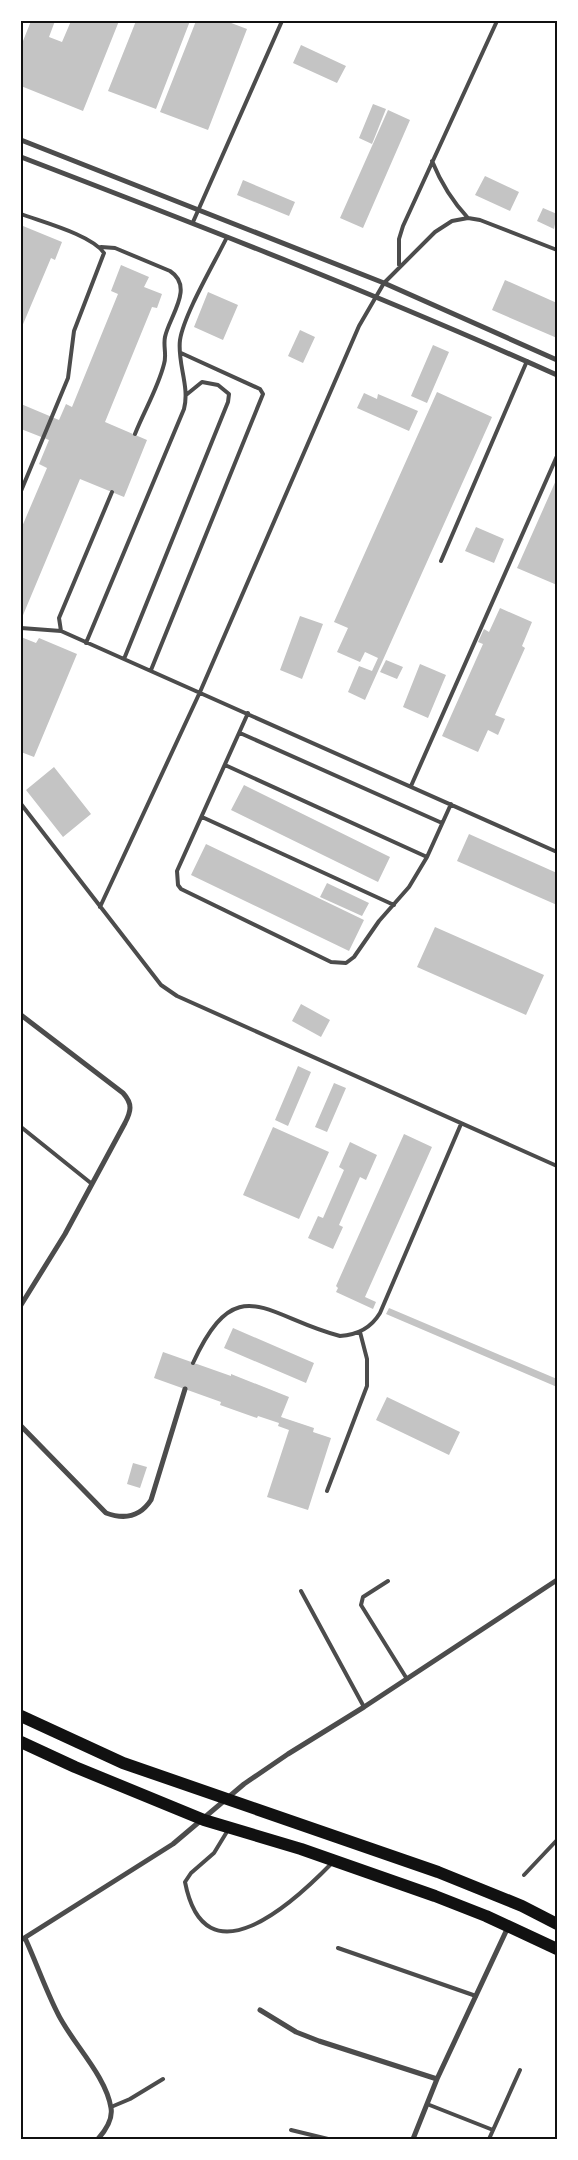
<svg xmlns="http://www.w3.org/2000/svg" width="578" height="2160" viewBox="0 0 578 2160" font-family="Jost,sans-serif">
<rect width="100%" height="100%" fill="#fff"/>
<path fill="#c4c4c4" d="M31 21H55L49 37 62 42 71 21H119L83 111 21 86V46Z
M136 21H190L156 109 108 91Z
M196 21H226L247 29 208 130 160 112Z
M301 45 346 66 337 83 293 63Z
M373 104 386 109 372 144 359 138Z
M388 110 410 120 363 228 340 218Z
M485 176 519 192 510 211 475 195Z
M243 180 295 202 289 216 237 195Z
M543 208 557 214 554 229 537 221Z
M23 226 62 242 55 260 51 258 21 329Z
M121 265 149 277 144 287 162 294 157 308 152 307 105 422 147 440 124 497 80 479 21 620V529L47 468 39 464 49 440 21 429V404L59 420 66 404 72 407 118 294 111 291Z
M505 280 557 303V338L492 310Z
M208 292 238 305 223 340 194 327Z
M300 330 315 337 303 363 288 356Z
M433 345 449 352 427 403 411 396Z
M437 392 492 417 365 700 348 692 359 666 372 671 378 658 365 652 360 662 337 652 348 628 334 622Z
M364 393 377 399 378 394 418 411 409 431 357 408Z
M557 478V585L517 568Z
M476 527 504 539 494 563 465 551Z
M500 608 532 622 522 646 525 648 495 715 505 719 498 735 488 730 478 752 442 736 483 644 478 642 484 629 489 632Z
M300 616 323 624 302 679 280 670Z
M21 637 36 643 39 638 77 654 34 757 21 752Z
M386 660 403 667 397 679 380 672Z
M420 664 446 675 428 718 403 707Z
M54 767 91 814 63 837 26 790Z
M244 785 390 857 378 882 231 810Z
M469 834 557 873V905L457 861Z
M206 844 364 920 349 951 191 875Z
M327 883 369 903 362 916 320 897Z
M435 927 544 975 526 1015 417 967Z
M301 1004 330 1020 321 1037 292 1021Z
M298 1066 311 1072 288 1126 275 1120Z
M334 1083 346 1088 327 1132 315 1127Z
M273 1127 329 1152 299 1219 243 1195Z
M404 1134 432 1147 365 1297 376 1302 373 1309 336 1292 338 1288 336 1286Z
M350 1142 377 1155 366 1180 360 1177 339 1225 343 1227 333 1249 308 1238 318 1216 323 1218 344 1170 339 1167Z
M389 1308 557 1379V1387L386 1314Z
M233 1328 314 1363 306 1383 224 1348Z
M163 1352 231 1376V1374L289 1397 281 1417 314 1428 313 1432 331 1438 308 1510 267 1497 289 1430 278 1426 279 1423 258 1416 257 1418 220 1405 221 1402 154 1378Z
M387 1397 460 1432 449 1455 376 1420Z
M133 1463 147 1467 140 1488 127 1484Z"/>
<g fill="none" stroke-linecap="round" stroke-linejoin="round">
<path stroke="#4c4c4c" stroke-width="4" d="M432 161C441 183 452 201 468 218
M21 214C42 222 92 235 104 253L74 331 68 378 21 491
M193 222 282 21
M101 247 115 248 170 271C195 287 169 317 165 337 163 346 167 355 164 364 158 388 144 411 135 434
M399 265V239L403 226 497 21
M112 492 59 618 61 631 557 852
M441 561 527 361
M21 628 61 631
M86 643 184 409C190 386 177 363 180 340 184 314 215 262 227 237
M124 659 228 402 229 394 218 385 202 382 186 395
M151 670 263 394 260 389 181 353
M248 713 177 871 178 885 181 889 331 962 346 963 354 957 379 921 409 887 427 857 451 804
M240 733 442 823
M225 765 427 857
M411 786 557 456
M21 804 161 985 177 996 557 1166
M202 817 394 905
M100 907 200 692 359 326 384 283 435 232 452 221 468 218 480 220 557 250
M21 1127 92 1184
M193 1363C237 1267 266 1317 340 1336 357 1335 371 1328 380 1313L461 1124
M327 1491 367 1386V1359L360 1332
M388 1581 363 1597 361 1605 407 1679
M301 1591 364 1707
M228 1830 214 1853 191 1873 185 1882C205 1984 293 1903 332 1863
M524 1875 557 1840
M338 1948 476 1996
M427 2104 493 2130
M111 2107 130 2099 163 2079
M291 2130 328 2139
M489 2139 520 2070"/>
<path stroke="#4c4c4c" stroke-width="5" d="M21 140 384 283 557 360
M21 157C201 226 381 296 557 375
M21 1015 123 1093C133 1104 131 1111 125 1123L65 1234 21 1305
M21 1426 106 1513C125 1520 140 1517 151 1500L185 1389
M25 1938C36 1962 45 1988 57 2012 71 2042 106 2075 111 2108 113 2119 105 2131 98 2139
M21 1940 173 1844 244 1784 288 1754 364 1707 557 1580
M260 2010 296 2032 319 2041 437 2079
M413 2139 437 2079 508 1927"/>
<path stroke="#111" stroke-width="12" d="M21 1716 123 1763 438 1872 522 1906 557 1924
M21 1742 75 1767 204 1820 301 1849 435 1896 486 1916 557 1949"/>
</g>
<rect width="578" height="2160" fill="none" stroke="#ffffff" stroke-width="45"/>
<rect x="22" y="22" width="534" height="2116" fill="none" stroke="#111" stroke-width="2"/>
</svg>
